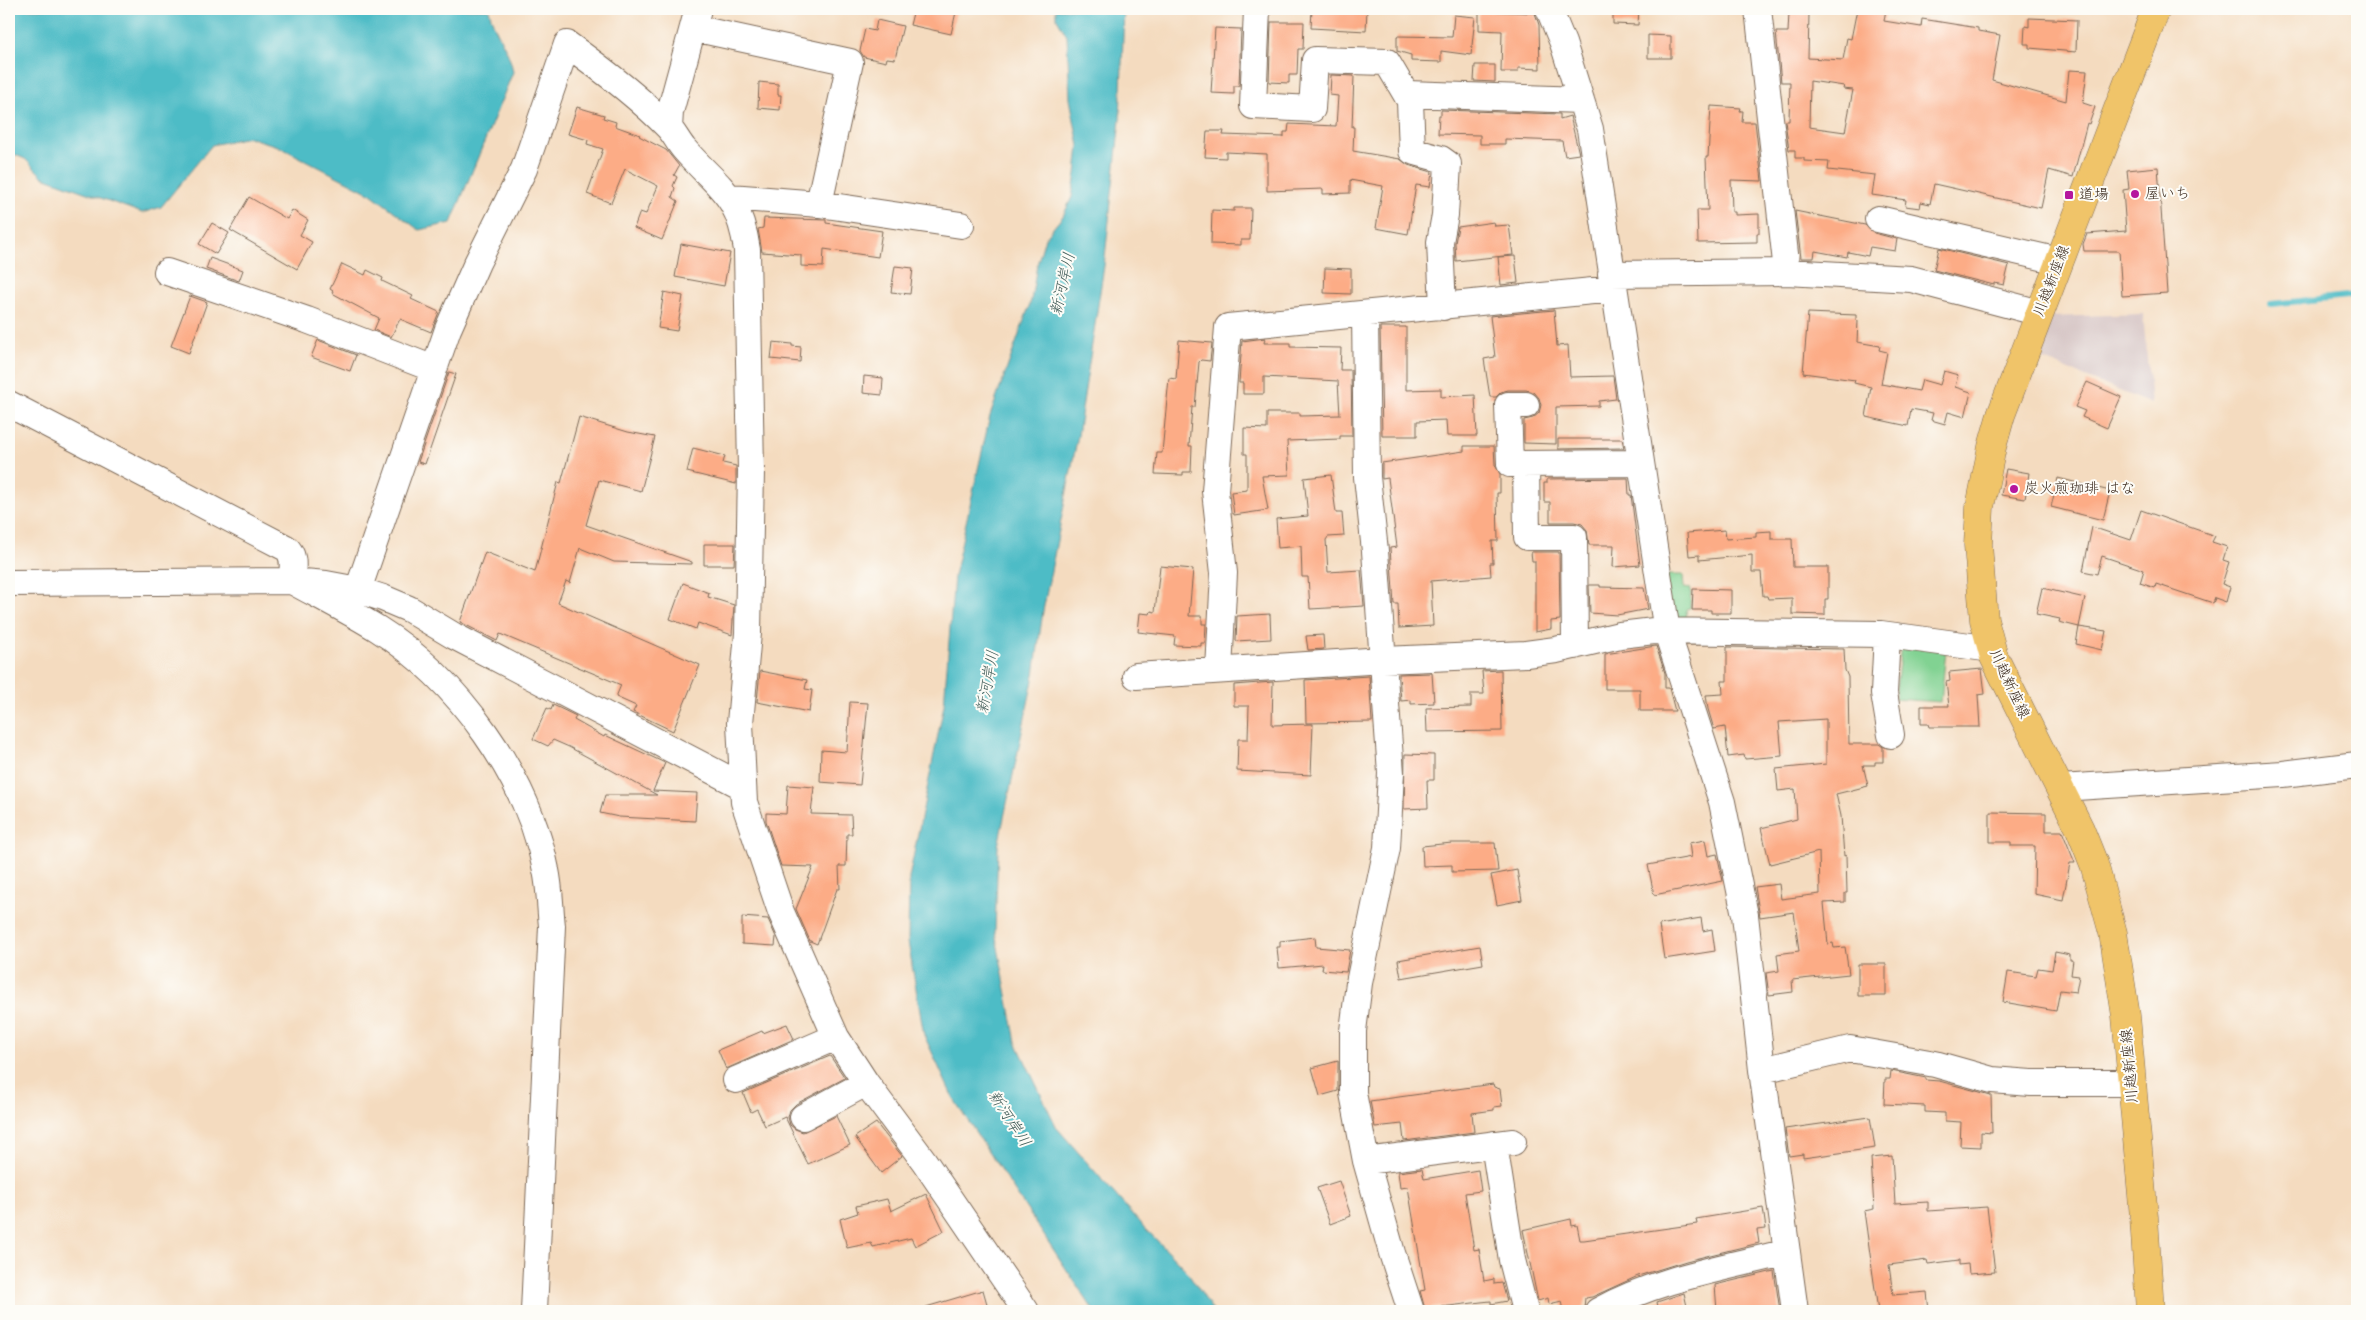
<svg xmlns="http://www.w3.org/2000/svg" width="2366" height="1320" viewBox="0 0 2366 1320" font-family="Kalam,'Klee One',sans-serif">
<rect width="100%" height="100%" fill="#fdfcf7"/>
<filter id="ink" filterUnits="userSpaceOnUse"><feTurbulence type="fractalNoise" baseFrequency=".02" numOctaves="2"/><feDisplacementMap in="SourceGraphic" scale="10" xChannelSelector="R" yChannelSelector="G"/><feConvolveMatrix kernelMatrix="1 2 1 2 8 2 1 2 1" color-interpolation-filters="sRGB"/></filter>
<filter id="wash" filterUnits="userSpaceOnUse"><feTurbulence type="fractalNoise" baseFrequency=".0096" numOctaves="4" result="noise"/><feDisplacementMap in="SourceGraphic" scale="20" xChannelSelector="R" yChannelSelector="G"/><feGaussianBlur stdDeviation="1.12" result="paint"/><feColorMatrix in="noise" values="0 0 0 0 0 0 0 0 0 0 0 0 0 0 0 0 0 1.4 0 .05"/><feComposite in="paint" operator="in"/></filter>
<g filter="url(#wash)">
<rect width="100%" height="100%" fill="#f4dbbf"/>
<path fill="#d2bfc0" d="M2143 314 2151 404 2035 356 2049 317Z"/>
<path fill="#81d292" stroke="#5e7e58" d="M1663 575H1683L1684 588 1691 589 1690 608 1686 609 1687 623 1672 622Z
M1901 645 1946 650 1941 702 1895 699Z"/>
<path fill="#4ebcc6" stroke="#447372" d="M9 9H489C493 32 510 49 513 72L451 223 419 230 371 194 278 146 248 137 212 145 161 207 142 213 43 177 25 159 9 152Z
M1056 9H1124L1120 120 1104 266 1078 435 1043 611 1034 675 998 846 995 932 1016 1042 1057 1128 1139 1222 1187 1271 1213 1311H1094L953 1098 924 1035 908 942 909 878 944 705 954 576 990 416 1031 301 1037 265 1045 238 1063 216 1072 197 1076 174 1079 146 1070 99 1067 36 1056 17Z"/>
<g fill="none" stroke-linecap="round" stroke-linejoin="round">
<path stroke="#4ebcc6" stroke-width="6" d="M2271 304 2357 295"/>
</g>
<g id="blocks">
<path fill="#fcac86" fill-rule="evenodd" d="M914 9H943L956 12 951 34 910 25Z
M1312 9H1367L1366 31 1311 28Z
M1613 9H1639L1638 25 1613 24Z
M1857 9H1886L1884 21 1921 27 1922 19 1978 28V31L2000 35 1992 80 2066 101 2069 70 2087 71 2083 103 2095 107 2089 124 2087 123 2073 177 2049 170 2041 208 1934 184 1930 204 1921 202 1920 208 1905 206 1906 200 1872 195 1875 175 1828 170 1829 162 1804 161V158H1795V150H1789L1785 121H1789L1790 82H1781L1776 32H1788L1789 13 1809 14 1808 58 1843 60 1847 38 1851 39ZM1810 81 1844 86 1843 89 1853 90 1845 132 1809 127Z
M1479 11 1535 13 1539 25 1540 69 1518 68V72H1501L1502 31 1479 30Z
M1454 15 1475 17 1471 55 1441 51V62L1411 61V55L1397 51V36L1452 37Z
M2029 18 2077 20 2076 52 2029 48V44H2024L2025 26 2029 27Z
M877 20 903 26 895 59 887 58 886 62 864 57 860 51 865 29 875 31Z
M1271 22H1304L1303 49H1298L1297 75H1289V83L1269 82Z
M1215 28 1241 29 1239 86H1234V94L1211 93Z
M1648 35 1671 36V58H1648Z
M1475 65H1495V82L1474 81Z
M1331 75 1354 76 1352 127H1354L1353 151 1400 159 1408 165 1432 172 1430 187 1416 185 1408 234 1376 228 1383 186 1350 180V193L1323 194V189L1267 191V154L1226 152V158L1205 157 1207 131H1224L1223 135 1284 137V132H1288L1289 124 1336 126 1338 96 1330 95Z
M759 82 778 84V95H781L780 110 758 108Z
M1711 106 1741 108 1740 111H1743L1742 122H1755L1762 181 1731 180 1732 212H1735V215L1759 214V233H1757V242L1698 243 1697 210H1708L1706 157H1708Z
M577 107 604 115 603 118 616 122 615 126 640 135 639 136 666 150 679 166 674 175 677 177 673 186 675 188 672 197 678 201 662 240 634 228 640 212 646 214 658 186 625 169 611 203 587 194 603 149 587 144 588 140 568 134Z
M1441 110 1560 114V119L1570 116 1579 154 1565 156 1562 141 1505 139V144H1480V135L1438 134 1439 115H1441Z
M2158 167 2167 293 2122 296 2119 251H2084L2083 244 2087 234 2126 231 2123 190 2129 189 2127 170Z
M249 197 287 219 292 210 308 220 300 235 312 242 297 269 230 230Z
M1234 208H1251L1250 240H1241V245L1211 244 1212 210 1234 211Z
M1795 211 1865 225 1874 233 1897 239 1895 251 1870 247 1868 256 1848 252 1847 257 1815 251 1814 258H1801Z
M764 218 826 220V223L882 231 878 257 824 249 823 267 801 266V255L762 252 758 229 763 228Z
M1494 222 1495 226 1509 225 1513 255 1456 261 1455 243 1458 227Z
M212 223 229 233 216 254 199 244Z
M681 244 730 253 724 286 675 277Z
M1939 248 2009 265 2004 285 1994 283V285L1934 270Z
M1515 256 1518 283 1501 285 1498 257Z
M210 258 243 270 239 281 206 269Z
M342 264 365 275 367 270 383 278 382 281 413 296 411 299 439 312 431 332 400 319 391 337 374 330 379 318 332 293 333 291 330 289Z
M895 266 913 268 910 294 891 292Z
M1325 268 1351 269V294L1324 293Z
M664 292 683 296 677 331 658 328Z
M190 296 207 302 189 353 171 346Z
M1554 310 1557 346 1568 345 1570 377 1613 376 1616 399 1599 401V406L1556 407V444L1524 443V420L1533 418 1539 413 1541 405 1539 398 1534 392 1526 390H1508L1501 392 1496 397H1490L1484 359 1495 357 1490 316Z
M1808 313 1856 315V320L1858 321 1857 342 1880 346 1879 350 1887 352 1881 384 1919 391 1922 380 1940 385 1944 371 1958 375 1955 387 1971 392 1965 417 1948 412 1945 424 1931 420 1933 413 1911 409 1908 426 1866 417 1871 387 1854 383 1855 380 1803 373Z
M1380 327H1406V390L1441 389V397L1475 395 1477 436H1447L1446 420 1417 421V436H1382Z
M1265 338 1264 343H1290V347L1341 348 1340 370H1351L1352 436H1340V439L1287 441 1289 475 1262 476 1268 510 1234 515 1231 492 1247 490V454H1244V428L1267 429V413H1300V416L1340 415 1338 381 1264 377V394H1243V383H1239L1242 341Z
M318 340 356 355 350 371 311 357Z
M1179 340 1212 343 1210 361 1201 360 1199 362 1195 407H1192L1189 446H1192L1191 472H1183V475L1155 474 1157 453H1162L1169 378 1176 379Z
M773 342 792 344V346L801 347 800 362 771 359Z
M449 372 456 374 425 464 418 462Z
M864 376 883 378 882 395 863 393Z
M2087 382 2121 397 2107 428 2082 417 2085 411 2075 407Z
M579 417 628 432 655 437 641 491 599 480 586 525 692 562V564L614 562 580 548 570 583 566 581 558 603 700 665 673 731 633 712 636 706 616 697 621 685 500 634 497 641 460 622 485 552 535 572 558 482 561 483Z
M1558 439H1622L1624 448 1558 449Z
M1464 446H1494L1495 465 1500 474V493H1497L1498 541H1492L1493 563H1490L1491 576 1431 581 1433 626 1399 628 1398 604H1394L1390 548 1397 547 1388 478 1382 479V463L1464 451Z
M693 448 725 456 723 463 736 466V484L687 472Z
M2006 469 2029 473 2025 499 2001 495Z
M1331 475 1336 513H1342L1344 536 1328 537 1326 540 1328 572 1361 570 1364 606 1310 609 1308 577H1302L1301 546 1278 548 1276 519 1308 516 1304 478Z
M1628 478 1629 495H1631L1640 565 1613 567 1614 545H1589L1587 530 1582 524 1574 522H1550V502H1544V483H1547V479Z
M2058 478 2110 491 2103 520 2051 507Z
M2141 510 2215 536 2212 542 2227 547 2223 560 2229 562 2222 584 2230 587 2226 602 2215 598 2213 603 2156 584 2155 588 2140 583 2144 570 2102 556 2097 574 2083 571 2092 527 2131 540Z
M1725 530 1726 539 1756 537V532L1771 531V539H1792L1793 567H1828V599H1825V615L1792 614V598L1768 599 1767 596H1763L1761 572H1752V555L1699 560V555L1689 556 1687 533Z
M704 544H735L734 565H704Z
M1531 552H1559L1560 620 1551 621V629L1535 632V561H1532Z
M1160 566 1193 569 1189 616H1202V624H1206L1205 643H1201V646L1174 645 1175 636 1138 632 1140 613 1150 614 1151 611 1155 612Z
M683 583 709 593 708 597 734 605 732 635 698 623 696 629 670 619Z
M1589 585H1600V587L1644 588 1648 609 1617 615 1590 613Z
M2042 588 2085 598 2079 627 2059 622 2060 619 2036 614Z
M1693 589 1731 590V613H1711V610H1692Z
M1270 614 1271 639 1236 641 1237 616Z
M2079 627 2106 631 2102 650 2076 644Z
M1323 635 1324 649 1308 650 1306 636Z
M1656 646 1665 673V688H1669L1675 711H1640V689H1605V654Z
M1727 647 1844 649 1845 670 1848 677 1849 744H1879L1883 747V762H1875V765H1863L1868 786 1836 794 1841 816 1844 856 1846 855 1847 893H1845V902L1824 903 1828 944 1833 943 1834 948 1845 947 1849 974 1792 980 1793 992 1769 995 1766 973 1779 971 1777 954 1799 951 1794 912 1760 917 1755 887 1779 884 1781 899 1820 894 1819 852 1770 864 1761 828 1797 819 1795 789 1778 791 1776 769 1826 764V719L1779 722 1782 756 1745 759 1744 755 1728 757 1725 727 1714 729 1708 709 1706 695 1723 694 1722 681H1727Z
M1982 669 1985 694 1978 695 1980 727H1929L1928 724H1921V706H1949L1946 682 1950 681 1949 672Z
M1501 670 1502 731 1427 732 1426 708 1471 707V694H1484L1482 671Z
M760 671 807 680 805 689 812 690 809 712 757 702Z
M1432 673 1434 703 1411 704V700L1401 701 1399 674Z
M1369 676 1372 722 1306 723 1305 680Z
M1273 682 1272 725 1313 724 1311 775 1237 771 1238 739H1248L1249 706H1234V685Z
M850 702 868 703 860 785 820 782 821 750 847 752Z
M553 705 576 716 574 720 604 737 605 735 665 763 653 791 697 793 695 821 619 817 600 813 605 795H657L569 747 553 740 548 746 533 739 547 708 551 710Z
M1405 754 1434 755V780H1427L1428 808 1404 809Z
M788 785 814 787 811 814 851 815 852 834H847L846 866H839L840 889H837L817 944 810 941 796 909 813 867 781 866 766 821V813L786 814Z
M1990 812 2046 813V831H2062L2075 863H2070L2063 900 2034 894 2035 846H2011V842H1990Z
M1705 840 1708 856 1717 854 1723 881 1654 895 1648 865 1691 857 1689 843Z
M1452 843H1495L1498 871 1452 872V865L1423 866 1422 846Z
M1517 870 1522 900 1497 905 1491 875Z
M742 917 768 919 776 937 775 946 742 944Z
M1701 918 1703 931 1712 929 1715 951 1664 959 1659 925Z
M1315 937 1316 947 1350 950 1346 972 1322 970 1323 964 1279 968 1277 947H1280V941Z
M1480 946 1483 964 1401 978 1398 960Z
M2055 952 2070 955V960H2073L2071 975 2079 976 2076 992 2060 990 2056 1011 2003 1002 2008 972 2036 976 2038 968 2052 970Z
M1858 964H1886V996H1858Z
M787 1024 794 1039 726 1069 718 1050 762 1031 763 1033Z
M830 1056 845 1078 796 1104 790 1110 788 1117 790 1125 795 1129 803 1132 836 1116 850 1145 808 1164 785 1117 765 1126 757 1109 751 1112 743 1093Z
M1338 1061V1091L1320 1096 1312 1068Z
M1891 1071 1926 1078V1080L1939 1081 1991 1095 1992 1133 1981 1132V1147L1960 1146 1961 1122 1945 1121V1113L1925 1112V1106L1884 1104 1885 1079H1890Z
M1493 1084 1494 1087 1500 1089 1502 1106 1494 1107V1110L1472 1113 1474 1132 1404 1141 1402 1124 1375 1127 1370 1101Z
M1870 1117 1875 1148 1803 1158V1154L1789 1156 1785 1129Z
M876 1123 902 1156 881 1173 855 1137Z
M1892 1156 1895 1204 1928 1202V1211L1987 1207 1995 1272 1969 1274 1968 1264 1959 1265V1260L1928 1264 1927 1260 1889 1265 1893 1295 1927 1292 1929 1311H1878L1864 1211 1874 1209 1871 1158Z
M1422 1169 1424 1179 1478 1170 1481 1191 1465 1193 1474 1250 1479 1249 1484 1281 1494 1279V1284L1502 1283 1507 1301 1491 1304V1301L1481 1302 1425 1309 1420 1291 1425 1290 1408 1187 1400 1188 1398 1172Z
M1339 1181 1351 1216 1330 1224 1317 1188Z
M926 1194 944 1231 915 1246 911 1238 873 1247 871 1243 847 1248 840 1219 858 1213 856 1206 887 1199 891 1211Z
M1763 1208 1766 1229 1757 1230 1759 1243 1686 1261 1638 1276 1592 1297 1585 1298 1584 1308 1564 1311 1562 1301 1549 1304 1548 1298 1538 1301 1523 1230 1571 1219 1572 1226 1577 1225 1580 1240H1584L1697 1224 1696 1219Z
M1774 1271 1780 1311H1717L1715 1285Z
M983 1290 989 1311H927L926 1307Z
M1684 1293 1688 1311H1659L1657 1302Z"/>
</g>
</g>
<g filter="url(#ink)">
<use href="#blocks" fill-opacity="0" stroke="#7c6856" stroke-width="1"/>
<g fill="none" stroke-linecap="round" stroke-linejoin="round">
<defs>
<path id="minor" d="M1257 9 1253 106 1312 109 1315 60 1387 62 1410 101 1412 151 1441 159 1448 164 1445 215 1440 242 1443 307
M1549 9 1563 43 1590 129 1667 632 1722 802 1745 915 1762 1070 1795 1311
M1758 9 1787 272
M693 28 850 62 819 204
M1407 94 1581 100
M669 128 670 112 698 9
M730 197 819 204 961 225
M1878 219 2059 261
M167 272 307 320 434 369
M1611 274 1787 272 1911 279 2040 313
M1365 314 1367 477 1375 551 1391 773 1387 848 1359 983 1353 1031V1093L1366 1161 1392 1253 1411 1311
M9 404 286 548C296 556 292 569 292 581 321 597 351 612 378 629 458 679 528 777 546 870 550 888 550 908 552 926L534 1311
M1526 405H1508L1510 464 1640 463
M1526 464 1527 537H1574L1575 646
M9 583 292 581 326 584 358 590 383 598 409 609 454 636 742 786
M358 590 448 329 477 263 524 169 567 44C602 69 638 96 668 127 674 133 678 142 684 149 718 188 739 193 747 250L751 471 748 633 740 723 744 802 781 912 836 1037 866 1083 924 1161 1026 1311
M1887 635 1884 693 1891 735
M1219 670 1224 573 1215 491 1228 327 1613 289
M1136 676 1383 660 1526 654 1556 650 1620 635 1654 631 1881 634 1992 649
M2060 788 2283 774 2357 765
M1762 1070 1850 1049 1935 1064 1992 1080 2031 1083H2132
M736 1080 836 1037
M803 1117 866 1083
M1494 1144 1512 1260 1525 1311
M1366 1161 1513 1142
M1598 1311C1655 1279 1724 1268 1787 1252"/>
<path id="major" d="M2150 1311 2144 1217 2126 1016 2113 933 2094 864 2080 829 1994 657 1984 620 1978 545 1980 507 1992 447 2001 415 2156 9"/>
</defs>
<use href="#minor" stroke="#7c6856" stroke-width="28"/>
<use href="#major" stroke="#7c6856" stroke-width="29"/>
<use href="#minor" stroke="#fff" stroke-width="26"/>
<use href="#major" stroke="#f0c469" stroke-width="28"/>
</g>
</g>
<g fill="#b5179e" stroke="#fdfcf7" stroke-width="2">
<circle cx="2135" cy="194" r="5"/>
<rect x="2064" y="190" width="10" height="10" rx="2.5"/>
<circle cx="2014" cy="489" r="5"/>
</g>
<g text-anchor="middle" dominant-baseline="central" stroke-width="4" stroke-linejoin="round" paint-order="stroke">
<g font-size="15" fill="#3b2a1e" stroke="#fdfcf7" text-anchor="start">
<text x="2145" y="194">屋いち</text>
<text x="2079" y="195">道場</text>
<text x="2024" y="489">炭火煎珈琲 はな</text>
</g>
<g font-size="15" fill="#3b2a1e" stroke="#fdfcf7">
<text transform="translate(2052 281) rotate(-69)">川越新座線</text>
<text transform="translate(2009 684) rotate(65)">川越新座線</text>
<text transform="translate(2130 1066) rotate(-95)">川越新座線</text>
</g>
<g font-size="16" font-style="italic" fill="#425d59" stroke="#fdfcf7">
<text transform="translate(1063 284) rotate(-77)">新河岸川</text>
<text transform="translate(988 682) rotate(-80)">新河岸川</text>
<text transform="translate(1009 1119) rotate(57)">新河岸川</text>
</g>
</g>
<rect width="2366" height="1320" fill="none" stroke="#fdfcf7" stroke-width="30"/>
</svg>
